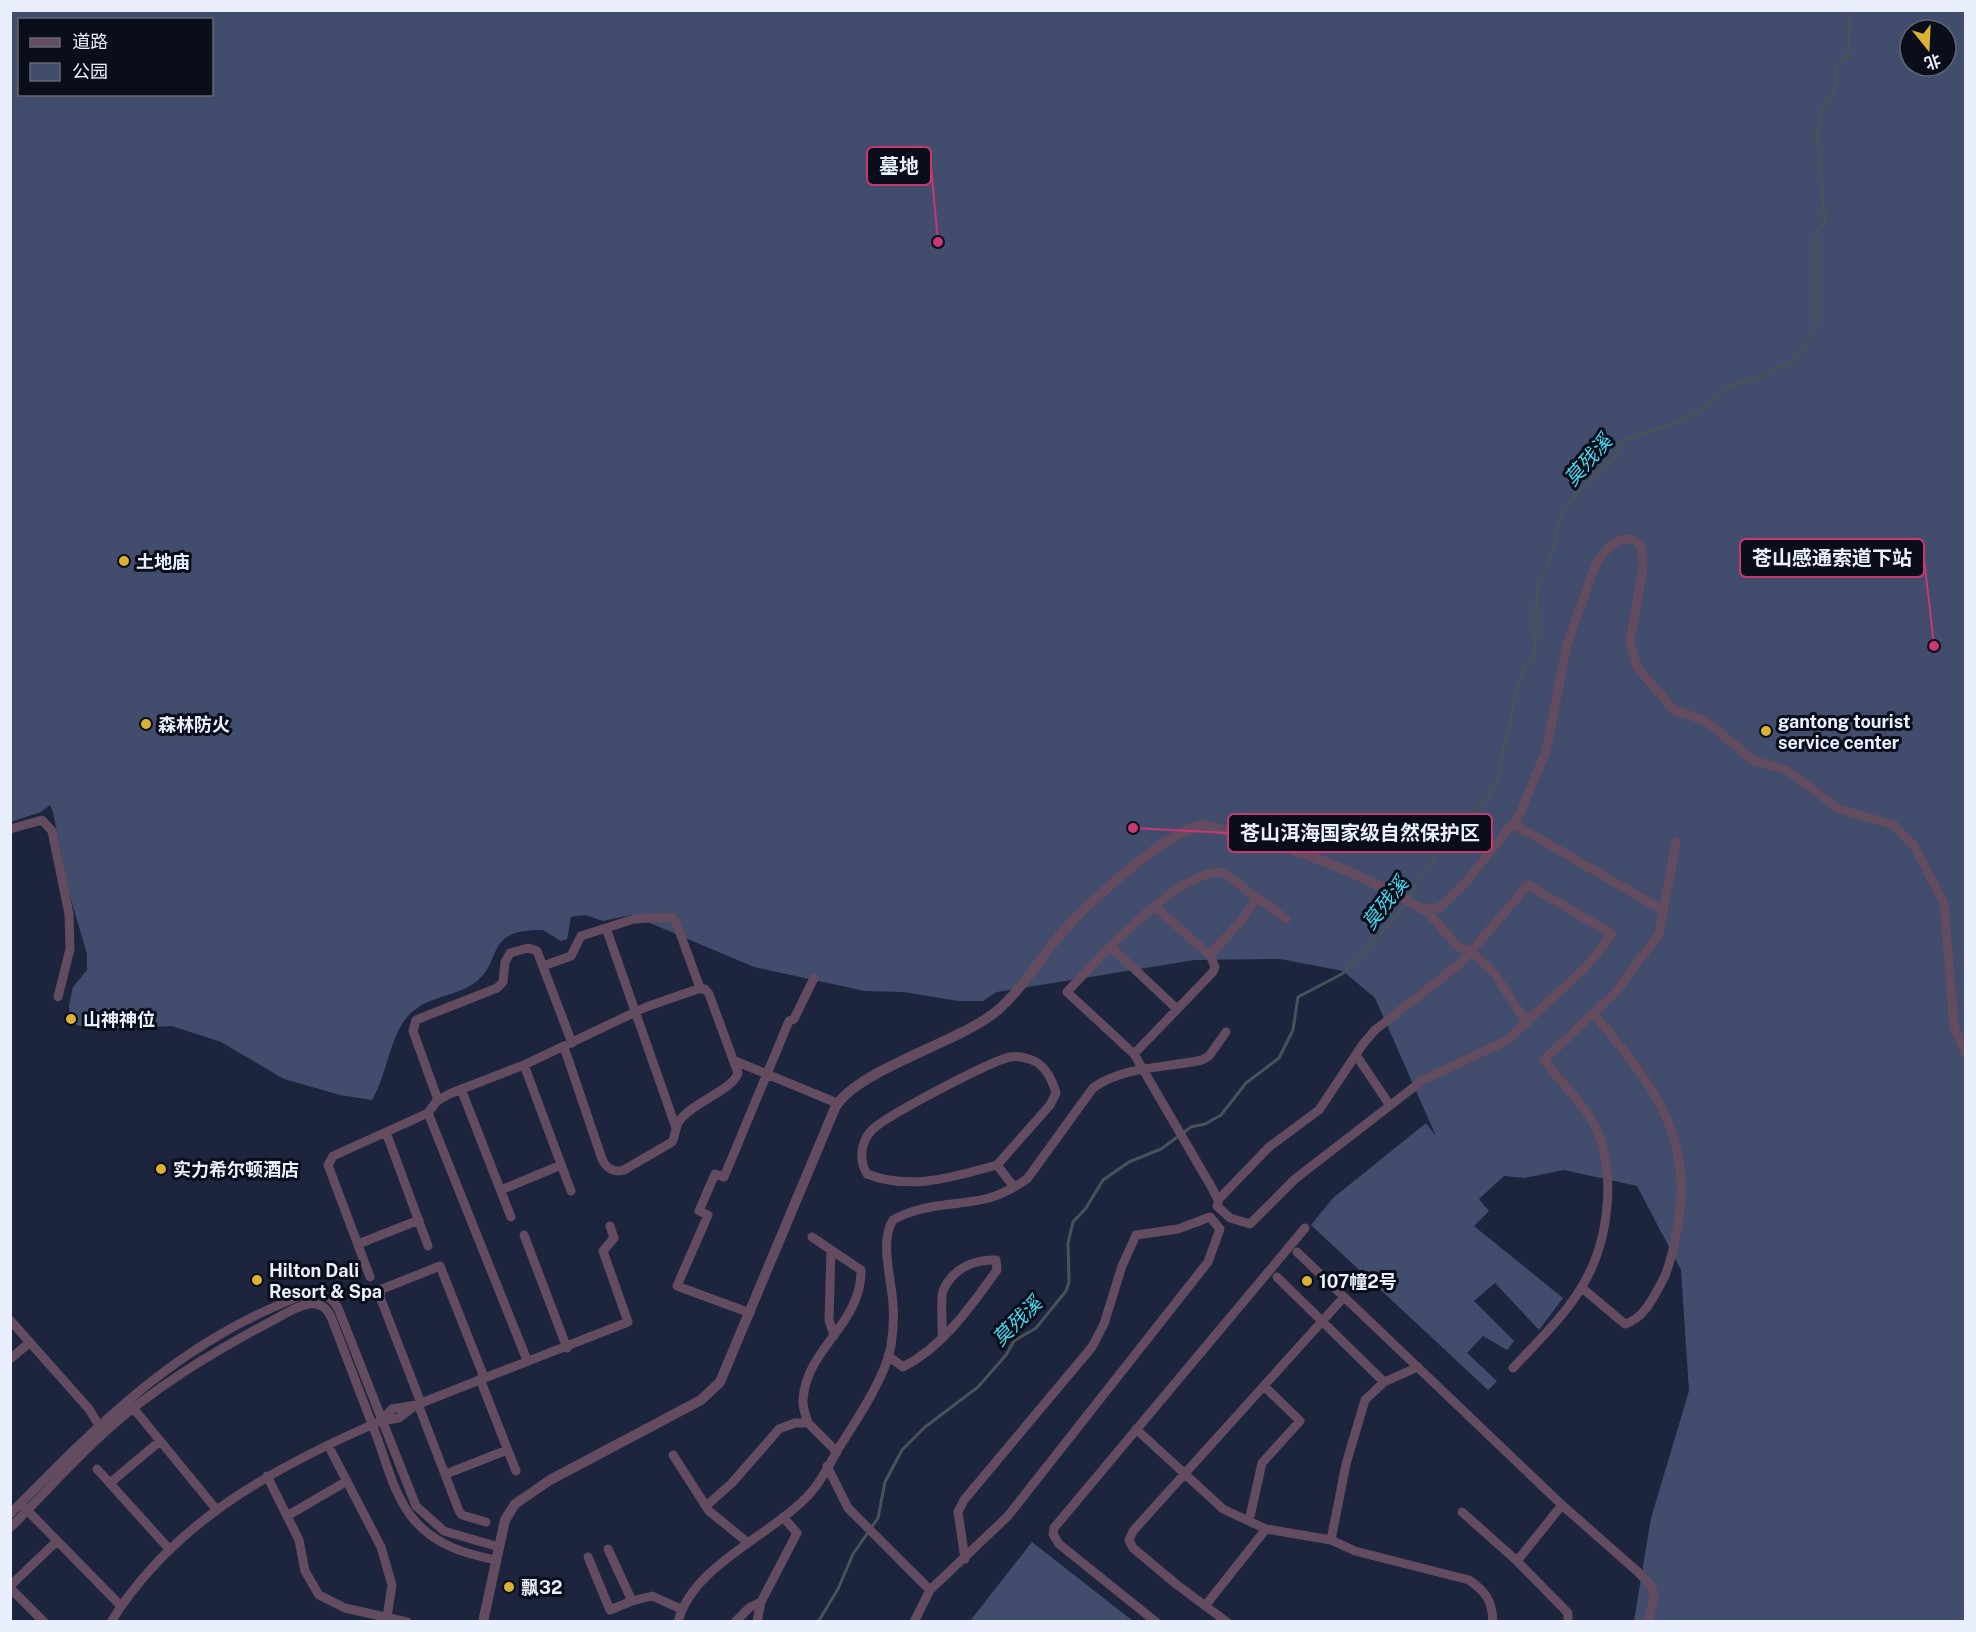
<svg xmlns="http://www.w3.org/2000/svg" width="1976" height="1632" viewBox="0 0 1976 1632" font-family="'Public Sans','Noto Sans SC',sans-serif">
<rect width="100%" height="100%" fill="#1c243e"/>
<path fill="#424c6c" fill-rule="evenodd" d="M10 11H1965V1621H1634L1651 1518 1689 1391 1681 1270 1637 1186 1564 1170 1524 1178 1504 1176 1479 1199 1489 1211 1474 1226 1563 1298 1539 1330 1495 1283 1474 1301 1514 1341 1507 1350 1483 1336 1467 1353 1497 1381 1488 1390 1311 1225 1333 1198 1426 1123 1436 1136 1375 998 1343 971 1280 959 1195 960 997 992 983 1001H958L904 992 865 991 754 967 631 915 603 921 585 915 571 917 567 939 561 941 543 930C481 929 505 963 473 984 452 998 426 996 408 1016 390 1036 387 1075 372 1100L340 1095 284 1079 221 1042 172 1026 91 1029 70 1023 69 1005 73 987 87 970V954L68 890 53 812 50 805 41 812 11 822ZM20 20H212V94H20ZM1910 30H1946V66H1910Z
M1032 1542 1133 1621H970Z"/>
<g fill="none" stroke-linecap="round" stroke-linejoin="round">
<path stroke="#495258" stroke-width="3" d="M818 1622 838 1589 853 1554 878 1518 885 1482 902 1450 925 1427 978 1387 1006 1355 1014 1341 1036 1328 1066 1291 1069 1282 1068 1243 1073 1222 1086 1208 1103 1180 1129 1162 1161 1149 1191 1127 1205 1124 1221 1115 1246 1083 1279 1058 1293 1030 1298 997 1342 974 1371 945 1398 914 1423 873 1460 822 1488 798 1498 782 1503 748 1510 726 1514 700 1524 668 1535 654 1537 590 1553 549 1561 513 1591 478 1613 459 1624 440 1679 422 1710 403 1729 386 1762 377 1780 366 1792 364 1816 327V232L1825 223 1817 132 1823 107 1833 95 1838 63 1848 56 1850 10"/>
<path stroke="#634c5f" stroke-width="9" d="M1514 824 1664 911
M10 829 42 820 52 831 69 914 70 949 58 997
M1388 890 1422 909 1439 908 1466 882 1520 814 1546 751 1567 645 1593 571C1601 554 1621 526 1641 545L1643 568 1630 641 1637 667 1674 710 1706 721 1754 761 1787 770 1839 809 1894 825 1914 846 1944 903 1954 1026 1966 1054
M1155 907 1210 955 1245 916 1257 897
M1426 910 1457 946 1471 951 1494 973 1527 1023
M606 928 676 1128
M1111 947 1177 1009
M543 966 571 956 581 936 634 919 672 917 676 922 700 988
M1134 1054 1213 972 1215 967 1210 955
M1356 1055 1389 1104
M735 1061 837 1103
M524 1065 571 1191
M461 1089 511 1217
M438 1100 413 1031 416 1020 497 988 503 982 505 962 510 953 528 948 537 951 572 1043
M428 1113 527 1360
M386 1132 428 1246
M997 1165C953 1177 910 1191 867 1174 859 1160 860 1144 871 1131 883 1117 991 1061 1010 1057 1015 1056 1023 1057 1029 1059 1044 1063 1052 1079 1056 1093L1050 1105 997 1165 1014 1187
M501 1190 561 1165
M1218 1205V1200L1212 1188 1134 1054 1067 992C1095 962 1183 864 1224 873L1286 919
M1217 1206 1230 1218 1250 1224 1295 1179 1423 1080 1506 1041 1587 966 1612 934 1528 885 1462 962 1375 1030 1363 1044 1319 1110 1269 1147 1218 1200
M524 1235 567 1348
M358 1244 419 1220
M831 1251 829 1320 834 1336
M1297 1252 1562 1505 1638 1572 1652 1587 1654 1598 1648 1622
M370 1277 328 1165 333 1156 428 1113 436 1102 449 1094 524 1065 646 1007 698 989H705L709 994 738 1073C733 1090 693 1102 680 1120 675 1126 676 1135 672 1142L624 1170C614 1173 606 1168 602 1159L564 1047
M1277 1277 1384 1382
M1582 1288 1625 1324C1645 1318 1654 1296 1664 1278 1671 1262 1675 1242 1678 1225 1694 1132 1649 1081 1594 1014
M750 1313 677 1286 708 1215 699 1211 715 1174 724 1177 789 1021 794 1019 814 978
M10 1320 89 1409 101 1429
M888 1356 903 1367C944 1346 971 1306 997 1270L996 1260C974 1259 952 1269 943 1291 940 1299 943 1326 942 1337
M10 1359 29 1343
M1418 1367 1384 1382 1365 1400 1346 1464 1331 1540 1355 1551 1469 1580C1486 1592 1492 1600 1493 1622
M1513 1368C1536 1343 1563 1318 1581 1288 1610 1242 1619 1165 1590 1117 1577 1097 1558 1079 1544 1060L1615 993 1659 934 1676 842
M480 1379 516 1471
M421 1403 380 1297 382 1289 440 1266 484 1377
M130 1404 216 1509
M418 1404 459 1511 462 1515 486 1522
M416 1405 392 1409 381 1421 399 1418 416 1405 628 1322 603 1251 614 1238 610 1226
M808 1423C806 1416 802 1407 803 1400 806 1348 862 1324 861 1270L812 1237
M1136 1429 1223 1509 1266 1529 1331 1540
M328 1445 381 1547 392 1585 387 1617
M673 1455 709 1511 746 1541
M827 1466 848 1508 930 1590
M97 1469 170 1550
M446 1474 507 1450
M267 1476 299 1540 305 1571 319 1595 345 1608 407 1622
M110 1483 160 1441
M1562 1505 1517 1561 1568 1613V1622
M706 1506 732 1483 779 1429 795 1423H808L837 1452
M24 1507 121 1606
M1462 1512 1517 1561
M10 1514C92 1431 165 1355 274 1307 295 1298 323 1281 338 1308L416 1506 444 1531 499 1547
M287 1516 347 1481
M1249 1521 1262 1463 1300 1421 1264 1386
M10 1528C42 1496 71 1463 104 1433 153 1388 210 1354 268 1323 280 1317 295 1306 309 1304 320 1303 326 1307 331 1317 346 1357 362 1397 377 1437 387 1465 395 1498 415 1521 436 1545 465 1554 496 1560
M608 1549 632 1601 652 1596 681 1609
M588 1557 610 1610 632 1601
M10 1586 57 1541
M10 1588 44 1622
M1205 1606 1266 1529
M111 1622C172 1523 273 1468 376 1423
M678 1622C692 1564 778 1533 813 1490 822 1479 830 1464 837 1451 855 1422 885 1379 891 1346 893 1333 894 1317 893 1305 892 1280 879 1241 893 1220 921 1203 958 1206 989 1198 1003 1194 1015 1187 1027 1179L1093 1088C1124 1066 1166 1068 1202 1060L1209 1056 1226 1032
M735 1622 749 1608 761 1602
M757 1622 761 1602 797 1533 783 1517
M914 1622 930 1590 1008 1516 1208 1262 1220 1229 1210 1217 1178 1229 1136 1235 1122 1266 1104 1324 1092 1347 964 1500 958 1512 965 1559
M1156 1622 1059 1544 1053 1534 1054 1528 1305 1228
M1227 1622 1176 1584 1133 1548 1129 1540 1133 1531 1344 1297"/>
<path stroke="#634c5f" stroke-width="10" d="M483 1622 505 1520 515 1504 550 1480 701 1400 720 1382 835 1108C855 1070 961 1042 998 1010 1024 987 1042 955 1065 929 1091 901 1166 831 1202 825 1267 839 1329 860 1388 890"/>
</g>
<g fill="#dab333" stroke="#0a0e1a" stroke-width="2">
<circle cx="124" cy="561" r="6"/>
<circle cx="146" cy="724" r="6"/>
<circle cx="1766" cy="731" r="6"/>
<circle cx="71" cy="1019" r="6"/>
<circle cx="161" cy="1169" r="6"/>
<circle cx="257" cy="1280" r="6"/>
<circle cx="1307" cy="1281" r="6"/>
<circle cx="509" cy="1587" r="6"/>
</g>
<g text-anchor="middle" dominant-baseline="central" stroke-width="6" stroke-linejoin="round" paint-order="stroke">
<g font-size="18" font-weight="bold" fill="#eaeffd" stroke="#0a0e1a" text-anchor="start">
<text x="136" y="561">土地庙</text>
<text x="1778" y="721">gantong tourist<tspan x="1778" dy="21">service center</tspan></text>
<text x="158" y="724">森林防火</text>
<text x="83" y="1019">山神神位</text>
<text x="173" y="1169">实力希尔顿酒店</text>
<text x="269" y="1270">Hilton Dali<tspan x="269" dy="21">Resort &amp; Spa</tspan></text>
<text x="1319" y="1281">107幢2号</text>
<text x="521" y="1587">飘32</text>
</g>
<g font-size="20" font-style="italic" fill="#4ad8f0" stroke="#0a0e1a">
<text transform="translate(1588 460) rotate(-49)">莫残溪</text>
<text transform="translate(1385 903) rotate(-52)">莫残溪</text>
<text transform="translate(1017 1321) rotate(-45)">莫残溪</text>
</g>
</g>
<path fill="none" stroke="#c83873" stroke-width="2" d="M938 242L931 166M1934 646L1924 558M1133 828L1228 833"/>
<g fill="#c83873" stroke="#0a0e1a" stroke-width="2">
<circle cx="938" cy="242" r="6"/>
<circle cx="1934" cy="646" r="6"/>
<circle cx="1133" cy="828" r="6"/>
</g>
<g fill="#0a0e1a" stroke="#c83873" stroke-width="2">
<rect x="867" y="147" width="64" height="38" rx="6"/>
<rect x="1740" y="539" width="184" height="38" rx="6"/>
<rect x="1228" y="814" width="264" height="38" rx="6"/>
</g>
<g font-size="20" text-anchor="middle" font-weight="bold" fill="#eaeffd">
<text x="899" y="173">墓地</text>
<text x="1832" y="565">苍山感通索道下站</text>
<text x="1360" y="840">苍山洱海国家级自然保护区</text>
</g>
<rect width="1976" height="1632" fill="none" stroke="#eaeffd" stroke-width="24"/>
<rect x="18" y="18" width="195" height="78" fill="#0a0e1a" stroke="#646875" stroke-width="1.5"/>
<rect x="30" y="38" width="30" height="9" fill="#634c5f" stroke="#646875" stroke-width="1.5"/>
<text x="72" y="48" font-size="18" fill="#eaeffd">道路</text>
<rect x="30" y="63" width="30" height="18" fill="#424c6c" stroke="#646875" stroke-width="1.5"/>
<text x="72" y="78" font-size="18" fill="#eaeffd">公园</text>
<g transform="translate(1928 48) rotate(162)"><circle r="28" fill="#0a0e1a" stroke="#646875" stroke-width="1.5"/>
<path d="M0-4.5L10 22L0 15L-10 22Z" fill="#dab333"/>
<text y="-9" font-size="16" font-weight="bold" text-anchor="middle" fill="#eaeffd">北</text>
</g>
</svg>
